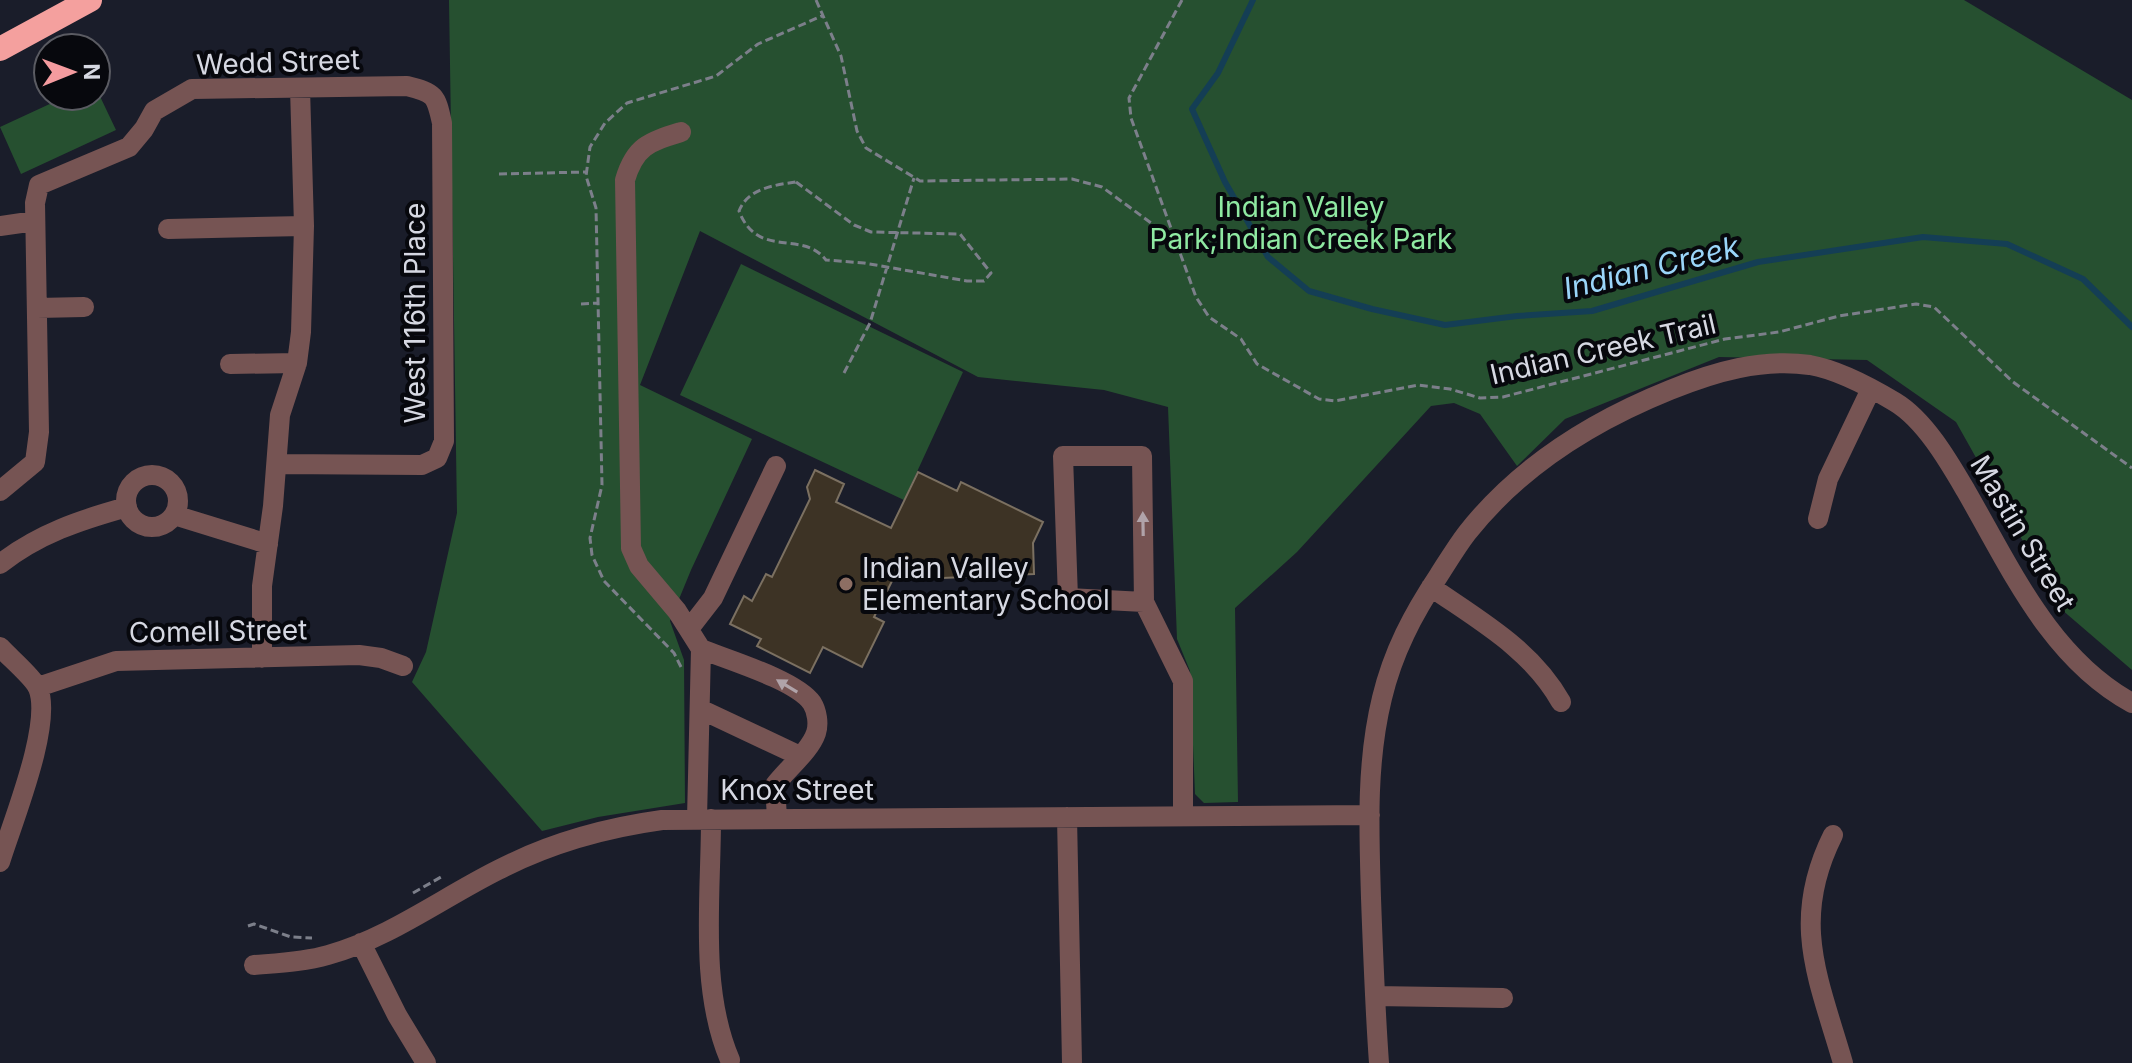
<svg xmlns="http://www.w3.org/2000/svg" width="2132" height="1063" viewBox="0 0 2132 1063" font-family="Inter,sans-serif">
<rect width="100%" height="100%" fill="#1a1d2a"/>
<path fill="#265030" d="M449 0H1964L2132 100V670L2061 609 1956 422 1867 360 1719 357 1565 419 1517 466 1480 414 1454 403 1431 406 1297 552 1235 608 1238 802 1204 803 1195 794 1190 671 1177 639 1168 407 1104 390 978 377 700 231 640 385 752 439 691 570 670 621 684 660 685 803 598 817 542 831 412 682 426 652 457 513Z
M96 88 116 130 21 174 0 127 67 96H96Z
M741 264 963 372 904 500 680 395Z"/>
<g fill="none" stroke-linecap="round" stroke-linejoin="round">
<path stroke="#143e55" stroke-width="6" d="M1253 0 1218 73 1192 109 1225 182 1268 257 1309 291 1372 309 1445 325 1517 316 1592 311 1758 262 1923 237 2007 244 2083 279 2132 327"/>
</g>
<path fill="#3d3325" stroke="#7b7061" stroke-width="2" d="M815 470 844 484 836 502 891 528 918 472 957 491 961 482 1043 522 1033 543 1034 574 919 579V564L904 557 874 617 884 622 862 667 823 647 810 673 757 646 761 639 730 624 744 596 752 601 766 574 772 577 810 499 807 487Z"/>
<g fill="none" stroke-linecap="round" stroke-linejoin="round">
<path stroke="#7c7f8a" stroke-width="3" stroke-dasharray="8 4" stroke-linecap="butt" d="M816 0 841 56 857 131 866 148 920 181 1072 179 1102 187 1173 239
M1182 0 1129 98 1131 118 1196 297 1209 317 1241 339 1257 364 1319 399 1335 401 1418 385 1450 389 1480 398 1503 397 1725 339 1779 332 1839 316 1916 304 1934 307 2013 382 2132 468
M499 174 586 172
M796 182 854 225 871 232 960 234 991 273 984 281H967L864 263 826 260C802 229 758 260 739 211 748 188 775 185 796 182Z
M581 304 598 303
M844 373 870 323 914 178
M681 667 674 653 604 581 592 555 590 538 602 485 596 208 586 176 590 147 605 123 627 103 716 76 758 44 824 15
M413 893 441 877
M248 926 254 924 291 937 312 938"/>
<path stroke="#765453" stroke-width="20" d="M681 132C649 142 635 146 625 180L631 548 639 566 677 611 701 649 697 819
M0 226 35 221
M168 229 304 226
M37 308 84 307
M230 364 297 363
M126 501a26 26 0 1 1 52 0a26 26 0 1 1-52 0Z
M0 491 35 462 39 432 35 203 39 185 129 147 144 129 154 111 192 89 407 86C435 93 436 95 442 123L444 441 437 458 422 465 277 464
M174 515 268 544
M1818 519 1828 479 1871 389
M0 564C38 534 80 520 127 507
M1431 587C1480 621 1531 649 1561 702
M1144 602 1068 598 1063 456H1142L1144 602 1183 681V816
M689 629 713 598 776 466
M0 647C9 657 33 677 38 688 53 724 12 823 0 862
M701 649C728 660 796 680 812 703 817 711 819 724 816 733 810 751 787 769 775 785L777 818
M262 658V586L273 506 280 415 297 363 301 332 304 226 300 88
M38 687 116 661 359 655 381 658 403 666
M700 709 800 756
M1067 817 1072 1063
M711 819C711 897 699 988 730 1060
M1833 835C1790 921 1818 977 1843 1063
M361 943 397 1015 426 1063
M254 965C278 963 304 962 328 955 389 938 442 898 498 870 550 843 604 828 662 820L1370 815
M1375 996 1503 998
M1379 1063C1375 1008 1373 953 1371 898 1369 831 1366 763 1382 698 1393 652 1413 614 1439 575 1448 561 1457 546 1467 533 1519 467 1593 421 1670 390 1714 372 1762 358 1810 365 1839 370 1870 387 1895 402 1925 420 1949 462 1966 491 2011 569 2050 658 2132 703"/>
<path stroke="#f4a09e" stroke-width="24" d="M0 49 90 0"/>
</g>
<defs><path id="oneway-solid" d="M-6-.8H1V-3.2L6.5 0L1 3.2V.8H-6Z" transform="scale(2)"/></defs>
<g fill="#b0a3a9">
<use href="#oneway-solid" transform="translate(1143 524) rotate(-91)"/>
<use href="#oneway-solid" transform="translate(787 686) rotate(-149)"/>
</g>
<circle fill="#8d6e63" stroke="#07080d" stroke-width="3" cx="846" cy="584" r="8"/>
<g text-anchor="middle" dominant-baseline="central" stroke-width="8" stroke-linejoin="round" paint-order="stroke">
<g font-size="28" fill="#d6d8e2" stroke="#07080d">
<text transform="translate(278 62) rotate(-2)">Wedd Street</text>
<text transform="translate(415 313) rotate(-90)">West 116th Place</text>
<text transform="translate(1603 349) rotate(-13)">Indian Creek Trail</text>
<text transform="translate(2023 533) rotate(59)">Mastin Street</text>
<text transform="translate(218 631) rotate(-1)">Comell Street</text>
<text x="797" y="790">Knox Street</text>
</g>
<g font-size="28" fill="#8fe9a2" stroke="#07080d">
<text x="1301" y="207">Indian Valley<tspan x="1301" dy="32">Park;Indian Creek Park</tspan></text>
</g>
<g font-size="28" fill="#d6d8e2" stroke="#07080d" text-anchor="start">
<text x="862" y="568">Indian Valley<tspan x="862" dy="32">Elementary School</tspan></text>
</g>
<g font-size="30" font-style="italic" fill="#9ad5f9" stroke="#07080d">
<text transform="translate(1651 267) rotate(-14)">Indian Creek</text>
</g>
</g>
<g transform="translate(72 72) rotate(89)"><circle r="38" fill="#07080d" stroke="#5a5b62" stroke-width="2"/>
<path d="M0-6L14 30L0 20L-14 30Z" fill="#f49b9f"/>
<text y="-12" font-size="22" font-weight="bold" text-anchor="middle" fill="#d6d8e2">N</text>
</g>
</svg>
